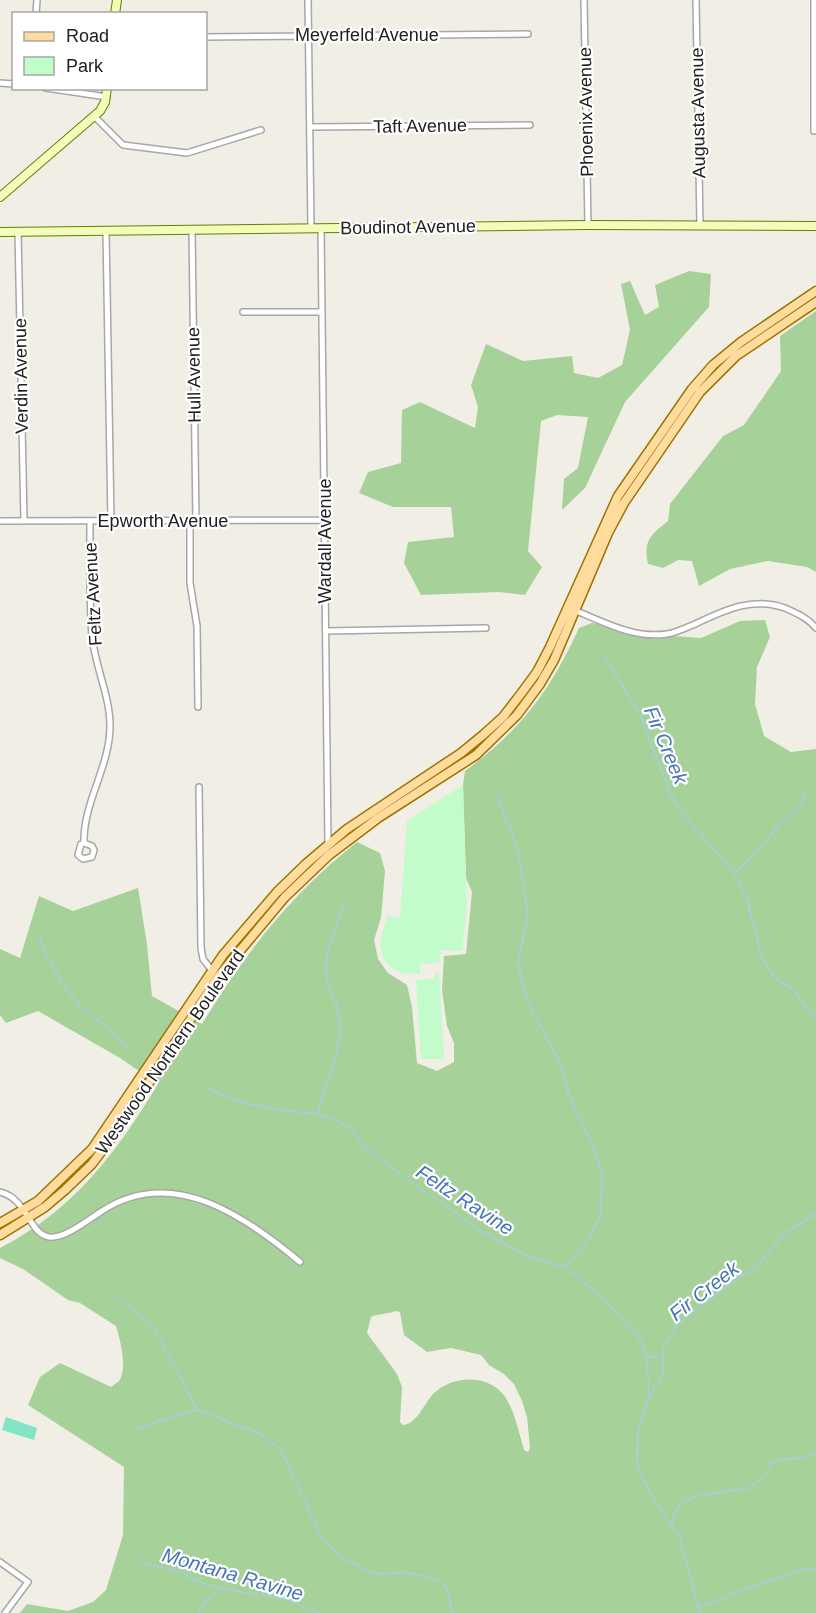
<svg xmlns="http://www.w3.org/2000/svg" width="816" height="1613" viewBox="0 0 816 1613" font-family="Helvetica,sans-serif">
<rect width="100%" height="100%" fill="#f1eee6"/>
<path fill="#a6d299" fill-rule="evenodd" d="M689 271 711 274 709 307 625 402 585 488 562 510 564 479 578 468 588 417 557 415 541 421 528 551 542 567 525 595 499 592 421 595 404 563 408 542 454 537 451 507H393L359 493 368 472 401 463 402 410 420 402 475 428 478 407 471 385 486 344 523 361 572 356 574 373 598 378 622 365 630 330 621 284 630 281 645 315 659 307 655 285Z
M816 311V572L807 567 768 561 730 569 699 586 692 561 678 560 663 568 648 564C643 541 650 535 668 521L670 504 723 436 744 425 781 371 780 336Z
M765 620 770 637 757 667 755 704 764 736 791 752 816 749V1613H20L27 1604 68 1611 93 1602 106 1590 123 1535 124 1467 28 1405 40 1377 60 1363 111 1387C112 1386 118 1382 119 1381 128 1369 120 1339 116 1326L80 1303 68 1300 23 1269 0 1258V1248C74 1210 116 1153 158 1084L120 1058 38 1011 6 1023 0 1015V949L20 958 39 896 73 911 138 888 147 944 152 996 202 1024C246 952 291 894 357 842L380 853 385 871 381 918 374 940 378 959 388 973 407 985 412 1007 417 1063 437 1071 454 1062V1043L447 1026 442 990 444 956 466 954 472 892 466 878 463 785 465 771C521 730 550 691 579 628L592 623 611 625 633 633 701 638 740 621ZM395 1311 400 1312 404 1335 427 1352 451 1348 481 1355 489 1365 504 1374 514 1384 522 1401 527 1417 530 1448 528 1452 524 1450C519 1434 514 1406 502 1393 485 1374 452 1376 434 1393 424 1403 418 1423 403 1425L400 1422 402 1387 397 1374 367 1333 371 1317C379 1313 387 1315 395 1311Z"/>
<path fill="#c2fccb" d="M463 785 467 906 462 951 441 950 439 963 420 964V974C414 974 406 974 401 972 373 963 380 936 388 915L400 918 407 821Z
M436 973H439L444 1059H421L416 980 434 979Z"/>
<path fill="#82e3c5" d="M6 1417 37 1428 34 1440 2 1430Z"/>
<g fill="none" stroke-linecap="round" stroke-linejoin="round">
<path stroke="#a5cee0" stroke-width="1.5" d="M605 658 640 714 670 793 680 810 734 873 747 899 762 958 775 978 794 990 810 1013 816 1018
M498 796 519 855 528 915 518 963 527 1001 561 1065 569 1096 592 1143 602 1174 601 1214 589 1239 565 1267
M735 873 770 837 778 824 787 818 800 805 805 793
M39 935 45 953 64 986 80 1006 104 1025 127 1047
M207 1088 243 1103 280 1110 317 1114 332 1119 350 1128 365 1147 404 1177 483 1232 527 1256 565 1267 607 1302 639 1338 647 1357 649 1397
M317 1114C325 1086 338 1059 340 1030 342 1008 330 995 327 977 322 951 338 925 344 901
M115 1297 136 1311 154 1328 197 1409
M648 1357H661
M197 1410 259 1433 281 1450 321 1536 339 1556 375 1574 406 1572 439 1580 446 1587 453 1613
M135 1429 167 1418 196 1410
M672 1522 678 1506 681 1502 701 1495 749 1488 765 1476 770 1464 777 1460 795 1459 816 1453
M139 1562 177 1571 204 1584 246 1593 279 1597 319 1613
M697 1607 800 1570 816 1569
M199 1613 204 1602 222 1588
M700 1613 679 1535 660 1509 640 1475 637 1460 638 1433 644 1411 649 1397 660 1381 663 1372V1349L676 1326 694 1310 757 1266 784 1234 816 1213"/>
<defs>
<path id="street" d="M308 0 311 229
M584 0 588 225
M696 0 700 225
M36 14 37 0
M206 37 528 34
M0 83 14 84
M46 88 107 97
M95 117 123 145 187 153 261 130
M310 127 530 125
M814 131V0
M321 228 328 844
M192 230 196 521
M106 231 111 521
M18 232 24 521
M243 312H322
M0 521 325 520
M190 521V583L197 626 198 707
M574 610C604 622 634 639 667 634 675 633 685 628 693 625 723 611 752 596 785 608 796 613 808 618 816 628
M326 631 486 628
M199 787 201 948 203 959 213 972
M84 843 92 846 94 850 92 857 83 859 78 855 81 844 84 843C83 802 110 767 110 726 110 695 95 667 92 636 89 598 90 559 90 521
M0 1192C28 1199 28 1233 49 1237 65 1239 89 1219 102 1211 172 1165 245 1216 300 1262
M0 1562 28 1582 5 1613"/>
<path id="secondary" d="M115 14 117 0
M0 197 100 111 105 102 107 88
M0 232 588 225 816 226"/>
<path id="primary" d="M0 1223 38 1201 92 1149 223 955 277 892 307 863 347 829 461 753 483 735 503 717 520 695 537 672 550 647 618 496 692 389 713 365 741 342 816 291
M0 1235 45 1207 65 1190 92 1164 122 1124 218 977 285 897 329 855 378 818 476 755 517 715 540 684 554 660 608 533 624 503 700 392 736 356 816 302"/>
</defs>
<use href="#street" stroke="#a7a7a7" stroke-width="8"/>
<use href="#secondary" stroke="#667e01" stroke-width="10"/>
<use href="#primary" stroke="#9c7500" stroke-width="11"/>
<use href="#street" stroke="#fff" stroke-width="5"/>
<use href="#secondary" stroke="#f3fcb9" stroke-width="8"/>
<use href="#primary" stroke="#ffdc9d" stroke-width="8"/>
</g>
<g text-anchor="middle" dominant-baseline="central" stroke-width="4.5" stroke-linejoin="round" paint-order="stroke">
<g font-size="18" fill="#202020" stroke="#fff">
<text x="367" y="35">Meyerfeld Avenue</text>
<text transform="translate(586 112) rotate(-91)">Phoenix Avenue</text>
<text transform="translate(698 113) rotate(-91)">Augusta Avenue</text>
<text transform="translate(420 126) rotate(-1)">Taft Avenue</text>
<text transform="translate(408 227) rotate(-1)">Boudinot Avenue</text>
<text transform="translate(194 375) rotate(-91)">Hull Avenue</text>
<text transform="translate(21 376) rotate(-91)">Verdin Avenue</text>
<text x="163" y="521">Epworth Avenue</text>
<text transform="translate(325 541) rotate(-90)">Wardall Avenue</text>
<text transform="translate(93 594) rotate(-93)">Feltz Avenue</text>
<text transform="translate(170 1052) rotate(-55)">Westwood Northern Boulevard</text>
</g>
<g font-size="20" font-style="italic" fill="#4875b4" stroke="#fff">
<text transform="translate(666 745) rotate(67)">Fir Creek</text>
<text transform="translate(465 1200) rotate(33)">Feltz Ravine</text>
<text transform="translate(704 1291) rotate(-38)">Fir Creek</text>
<text transform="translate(233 1574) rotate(16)">Montana Ravine</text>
</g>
</g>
<rect x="12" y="12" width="195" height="78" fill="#ffffff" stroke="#a6a6a6" stroke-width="1.5"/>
<rect x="24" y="32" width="30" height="9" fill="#ffdc9d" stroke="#a6a6a6" stroke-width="1.5"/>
<text x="66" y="42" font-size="18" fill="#202020">Road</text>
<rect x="24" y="57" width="30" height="18" fill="#c2fccb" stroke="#a6a6a6" stroke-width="1.5"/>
<text x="66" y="72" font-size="18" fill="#202020">Park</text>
</svg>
